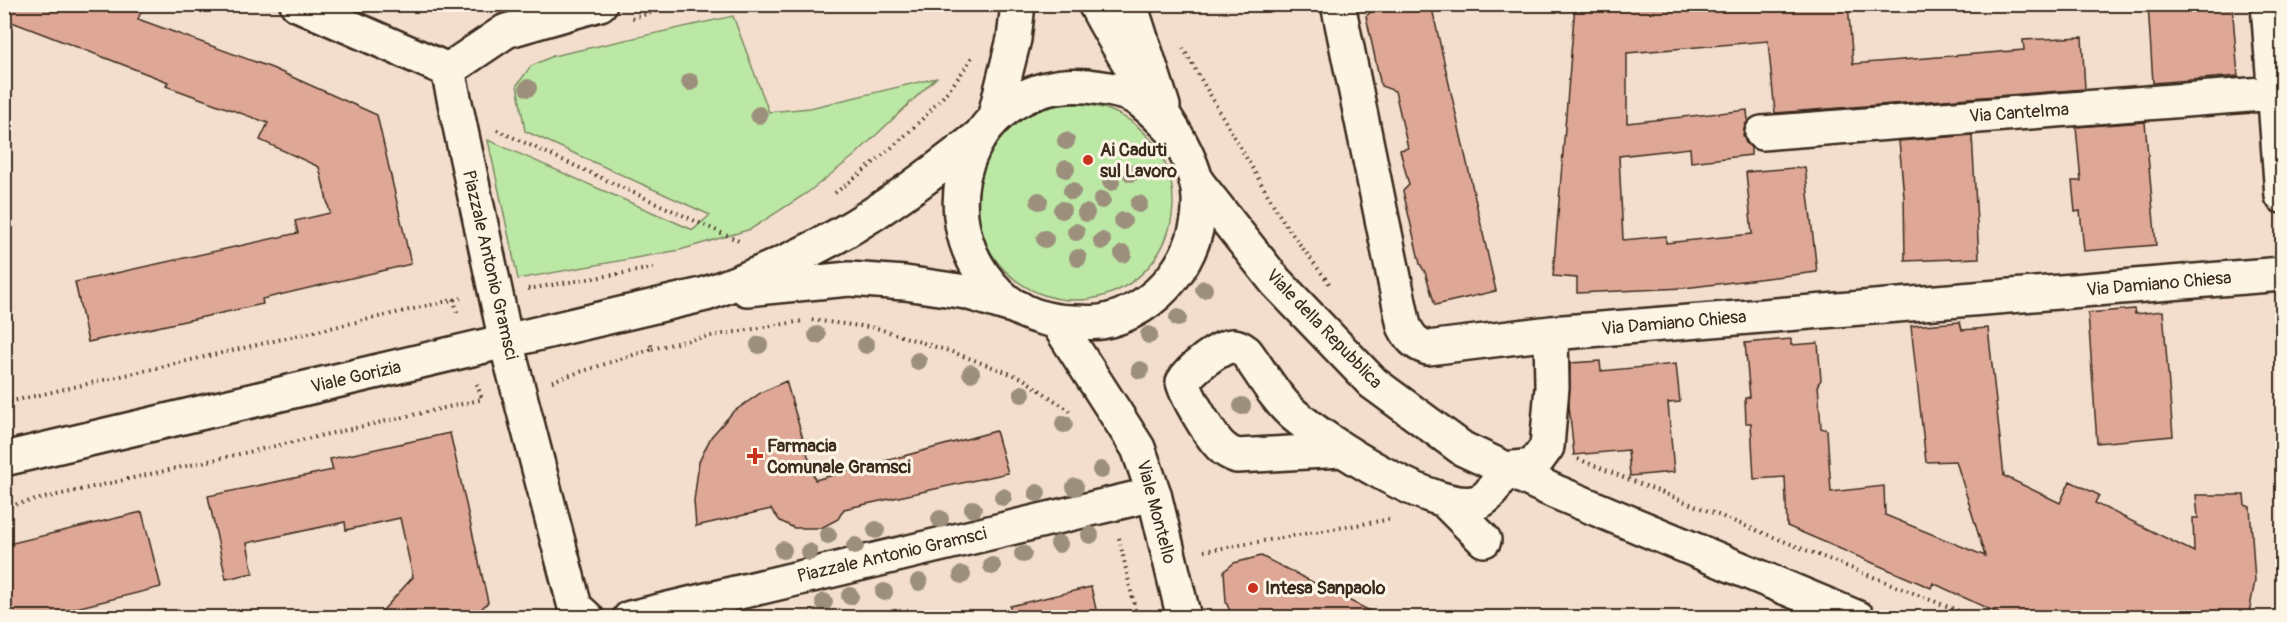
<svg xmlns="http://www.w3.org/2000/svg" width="2287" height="622" viewBox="0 0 2287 622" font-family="Pangolin,sans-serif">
<rect width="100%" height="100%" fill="#f3decd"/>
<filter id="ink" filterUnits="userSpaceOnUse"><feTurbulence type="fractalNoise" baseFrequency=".0167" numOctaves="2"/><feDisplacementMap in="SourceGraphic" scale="12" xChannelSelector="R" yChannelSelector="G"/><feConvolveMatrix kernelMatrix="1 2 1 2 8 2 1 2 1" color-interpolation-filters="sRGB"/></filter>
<g filter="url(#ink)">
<path fill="#bce8a5" stroke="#7c8962" stroke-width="1.5" d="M733 16 769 112 810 108 936 78 854 156 807 193 751 229 680 250 518 279 488 140 693 230 710 215 525 131 517 85 531 66 553 56Z
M977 202a98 98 0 1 1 196 0a98 98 0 1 1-196 0Z"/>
<path fill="#dfa896" stroke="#3b2a1e" stroke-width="1.5" d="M4 4H121L141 12 138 19 272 68 377 115 411 264 262 299 263 304 88 342 75 282 298 233 295 221 330 213 319 167 260 140 268 123 166 86 168 82 4 19Z
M1381 4H1431L1496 291 1435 305 1425 272 1420 264 1403 191 1409 185 1400 150 1408 148 1395 91 1381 86 1366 16Z
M1575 4H1848L1853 64 2024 50 2023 40 2082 37 2085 89 1775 113 1768 41 1627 53V123L1747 110 1748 121 1745 125 1743 135 1746 143 1751 147V155L1691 162 1690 148 1619 156 1623 240 1666 236V243L1752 234 1746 172 1805 167 1817 272 1684 288 1577 293V278L1553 276Z
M2148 4H2232L2238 76 2153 83Z
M2145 122 2156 245 2084 251 2080 211 2075 212 2072 181H2081L2076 127Z
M1972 135 1979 258 1905 261 1904 197 1899 141Z
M2134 309 2135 314 2163 311 2173 436 2097 443 2088 313Z
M1960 322 1962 330 1988 328 2004 476 2060 503 2070 481 2099 495 2095 503 2194 552 2193 518H2198L2196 495H2244L2245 505 2250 507 2255 581 2248 618H2008L1933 583 1931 588 1787 526 1785 477 1754 479 1751 423H1746L1745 398 1750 397 1745 343 1791 339V345L1818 343 1821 380 1818 384 1821 428 1827 430 1831 492 1884 486 1885 515 1985 556 1956 461 1926 462 1911 326Z
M1600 361 1601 371 1676 364 1680 402 1668 403 1674 472 1630 476 1628 450 1574 455 1569 405 1570 363Z
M786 381 815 480 996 431 1008 473 844 509 838 519 821 528H794L780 521 771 509 696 526 694 501 699 462 711 437 733 412 762 392Z
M450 433 488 602 473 618H376L413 577 400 518 346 530 345 522 247 543 253 573 226 579 208 496 333 470 330 459Z
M142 512 161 587 36 618H4V545Z
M1261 556 1384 618H1233L1226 602 1224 571 1234 563Z
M1091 587 1098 618H1011L1010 606Z"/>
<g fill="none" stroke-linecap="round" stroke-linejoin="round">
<defs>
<path id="minor" d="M297 4 448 70
M1130 4 1163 106
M1338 4 1404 326C1410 338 1415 344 1428 348L1551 333 2282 274
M2268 4 2282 196
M448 70 506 342 575 607 587 618
M448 70 506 31 600 4
M1762 133 2275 93
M747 289 849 279 905 283 966 292 1019 308
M1342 450 1237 456C1232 454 1227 452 1224 449 1212 440 1187 397 1183 382 1190 370 1219 346 1233 346 1238 346 1242 349 1246 352 1261 372 1274 397 1293 414 1323 440 1441 518 1480 501 1492 496 1498 480 1505 469L1533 466 1547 447 1552 387 1551 333
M4 459 706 294C751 278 795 259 837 236 888 207 935 171 981 135
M1444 500 1484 540
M630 618 1154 494"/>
<path id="major" d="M1095 4C1107 27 1120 49 1134 71 1158 108 1196 154 1199 198 1202 256 1157 312 1101 322 1092 323 1082 322 1073 322 1047 322 1018 313 999 294 918 214 972 76 1088 86 1103 88 1123 90 1136 98 1149 106 1160 118 1170 128
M994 119 1014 39 1018 4
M1196 181 1276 282 1373 383 1463 449 1556 492 1858 618
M1057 322 1138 448 1154 494 1184 618"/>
</defs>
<use href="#minor" stroke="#3b2a1e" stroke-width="38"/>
<use href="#major" stroke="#3b2a1e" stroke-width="38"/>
<path stroke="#3b2a1e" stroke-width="4" stroke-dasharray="1.5 4.5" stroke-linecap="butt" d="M632 18 684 4
M1183 48 1284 223 1331 286
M497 130 741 242
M835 193C882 158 942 108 972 57
M528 289 654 268
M454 299 458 316
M812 320 876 328 955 353 1022 378 1070 411
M652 349 693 339 802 321
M552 381 652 349 650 342
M477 384 482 399
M4 403 461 298
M1578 459 1976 618
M4 507 484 399
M1119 538 1137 618
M1204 551 1392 519"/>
<use href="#minor" stroke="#fcf5e5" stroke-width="33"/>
<use href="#major" stroke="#fcf5e5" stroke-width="33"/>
</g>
<g fill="#9c907c">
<circle cx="690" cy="82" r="9"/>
<circle cx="528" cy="88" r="9"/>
<circle cx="759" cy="115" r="9"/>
<circle cx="1066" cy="141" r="9"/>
<circle cx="1066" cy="169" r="9"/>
<circle cx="1131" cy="173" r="9"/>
<circle cx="1111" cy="182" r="9"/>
<circle cx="1072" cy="191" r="9"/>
<circle cx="1102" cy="200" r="9"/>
<circle cx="1039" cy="201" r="9"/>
<circle cx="1139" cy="204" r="9"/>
<circle cx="1062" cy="210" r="9"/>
<circle cx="1086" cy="213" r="9"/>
<circle cx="1123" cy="221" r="9"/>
<circle cx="1076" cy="232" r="9"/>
<circle cx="1045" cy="239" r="9"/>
<circle cx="1102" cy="241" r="9"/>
<circle cx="1123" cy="254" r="9"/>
<circle cx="1078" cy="258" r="9"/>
<circle cx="1204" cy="289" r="9"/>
<circle cx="1178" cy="318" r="9"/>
<circle cx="817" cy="335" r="9"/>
<circle cx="1149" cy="335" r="9"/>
<circle cx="759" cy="345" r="9"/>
<circle cx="866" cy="345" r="9"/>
<circle cx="918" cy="361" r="9"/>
<circle cx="1140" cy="370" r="9"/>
<circle cx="971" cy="373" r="9"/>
<circle cx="1022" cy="394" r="9"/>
<circle cx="1242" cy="406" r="9"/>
<circle cx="1064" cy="424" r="9"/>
<circle cx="1101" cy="470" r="9"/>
<circle cx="1075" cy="487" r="9"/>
<circle cx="1037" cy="493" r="9"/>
<circle cx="1003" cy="497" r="9"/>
<circle cx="973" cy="509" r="9"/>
<circle cx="940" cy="519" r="9"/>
<circle cx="876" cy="530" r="9"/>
<circle cx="828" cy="535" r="9"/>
<circle cx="1090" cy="535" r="9"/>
<circle cx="1059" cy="544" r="9"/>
<circle cx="855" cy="546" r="9"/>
<circle cx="783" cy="550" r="9"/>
<circle cx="809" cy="552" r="9"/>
<circle cx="1023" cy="554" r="9"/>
<circle cx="992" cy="566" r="9"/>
<circle cx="962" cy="575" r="9"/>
<circle cx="919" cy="582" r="9"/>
<circle cx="884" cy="592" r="9"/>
<circle cx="850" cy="596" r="9"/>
<circle cx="824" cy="602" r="9"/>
</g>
</g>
<g fill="#c8321e" stroke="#fcf5e5" stroke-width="2">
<circle cx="1088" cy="160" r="6"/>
<path d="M752 447h6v6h6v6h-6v6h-6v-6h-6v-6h6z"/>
<circle cx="1253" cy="588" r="6"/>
</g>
<g text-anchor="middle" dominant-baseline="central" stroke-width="6" stroke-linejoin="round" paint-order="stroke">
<g font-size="18" fill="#3b2a1e" stroke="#fcf5e5">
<text transform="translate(2019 113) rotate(-4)">Via Cantelma</text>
<text transform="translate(490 265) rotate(77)">Piazzale Antonio Gramsci</text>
<text transform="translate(2159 284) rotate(-5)">Via Damiano Chiesa</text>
<text transform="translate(1674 323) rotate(-5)">Via Damiano Chiesa</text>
<text transform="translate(1324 329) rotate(46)">Viale della Repubblica</text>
<text transform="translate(356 377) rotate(-13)">Viale Gorizia</text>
<text transform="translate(1156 512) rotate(75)">Viale Montello</text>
<text transform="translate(892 555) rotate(-13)">Piazzale Antonio Gramsci</text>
</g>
<g font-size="18" font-weight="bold" fill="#3b2a1e" stroke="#fcf5e5" text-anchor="start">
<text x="1100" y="150">Ai Caduti<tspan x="1100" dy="21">sul Lavoro</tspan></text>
<text x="767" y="446">Farmacia<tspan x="767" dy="21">Comunale Gramsci</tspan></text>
<text x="1265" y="588">Intesa Sanpaolo</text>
</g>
</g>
<rect width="2287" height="622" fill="none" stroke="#fcf5e5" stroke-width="24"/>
<rect x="12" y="12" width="2263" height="598" fill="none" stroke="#3b2a1e" stroke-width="2" filter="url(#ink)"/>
</svg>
